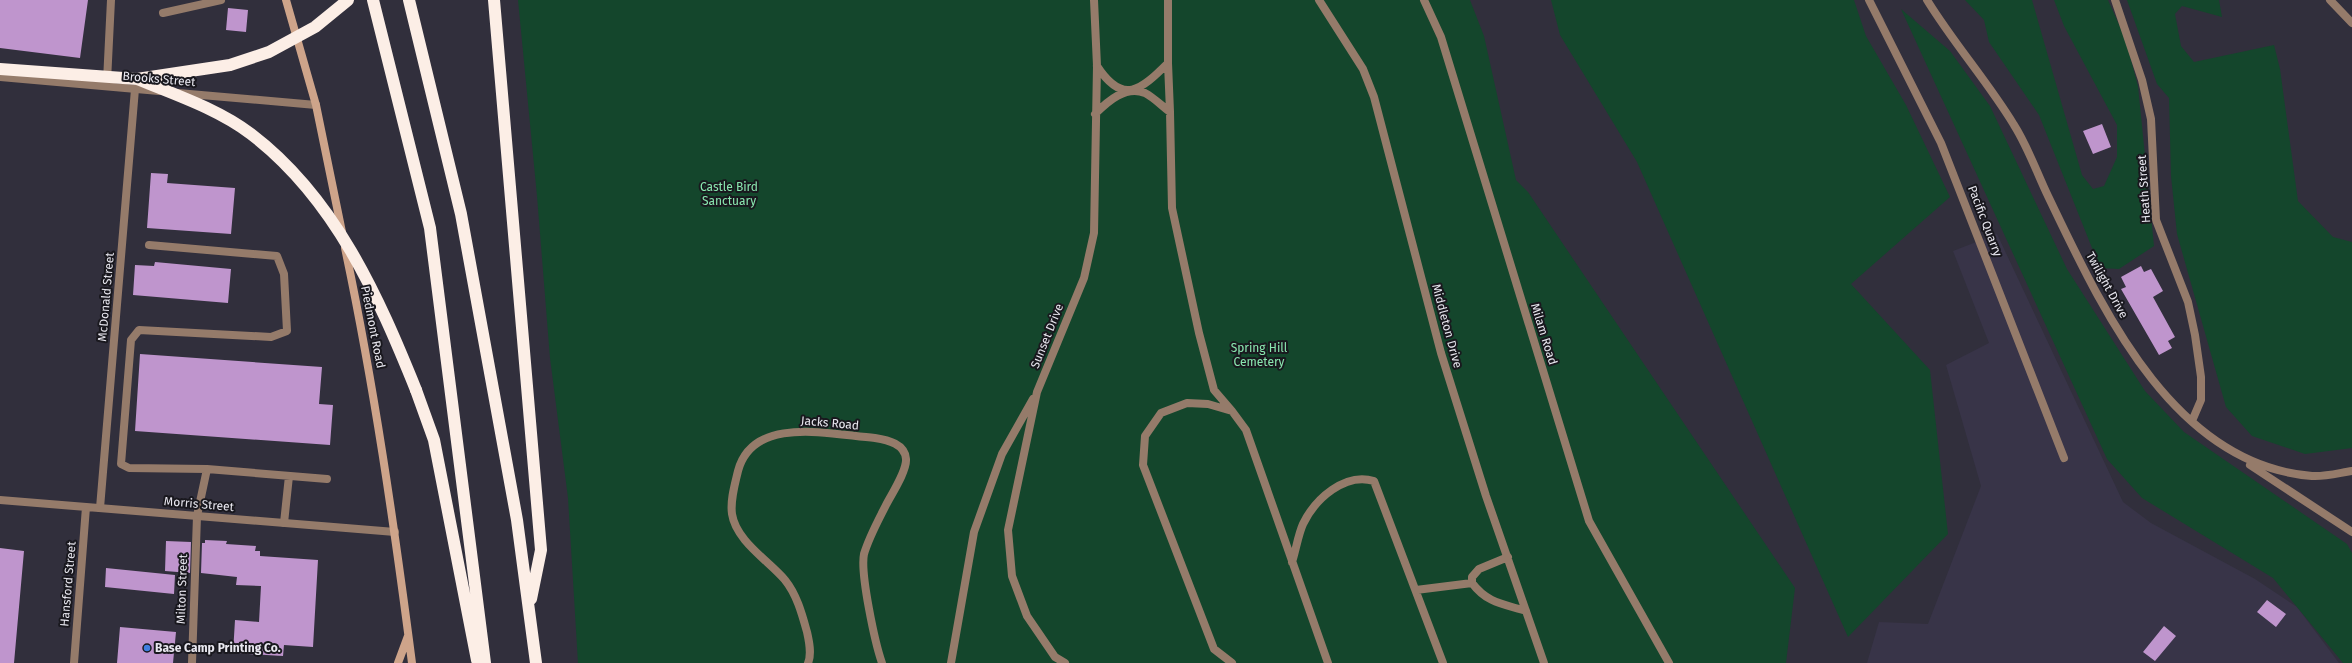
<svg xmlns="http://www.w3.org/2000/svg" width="2352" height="663" viewBox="0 0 2352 663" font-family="'Fira Sans',sans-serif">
<rect width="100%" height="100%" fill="#312f3c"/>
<path fill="#383448" d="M1997 234 2123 502 2151 523 2255 579 2297 607 2339 663H1867L1879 622 1928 624 1981 486 1946 365 1989 343 1953 251Z"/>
<path fill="#14462c" d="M518 0H1470L1484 36 1516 180 1528 192 1795 588 1786 663H578L568 498 550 358 537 196Z
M1551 0H1854L1866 36 1906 105 1950 197 1851 284 1930 370 1948 534 1848 637 1637 162 1560 35Z
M1965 0H2032L2082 175 2093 189 2104 186 2117 157V125L2064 26 2054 0H2108L2125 38 2138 86 2154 246 2119 269 2100 268 2039 115 1989 42 1984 20Z
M2127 0H2219L2222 17 2182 6 2175 14 2181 46 2194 62 2274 45 2280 69 2298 201 2333 237 2352 242V448L2305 454 2252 436 2226 407 2177 234 2171 176 2169 98 2157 84Z
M1901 9 1950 51 1990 106 2067 269 2145 391 2184 432 2347 544 2352 553V663H2343L2273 578 2142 498 2107 459Z"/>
<path fill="#bf95cd" d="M0 0H88L80 58 0 48Z
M228 8 248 10 246 32 226 30Z
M2102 124 2111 147 2093 154 2083 131Z
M151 173 168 174 167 183 235 188 231 234 147 228Z
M155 262 231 269 228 303 133 295 135 265 154 266Z
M2141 266 2144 272 2151 269 2163 291 2153 297 2175 337 2168 341 2172 348 2159 355 2121 289 2126 287 2121 277Z
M140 354 322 367 319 404 333 405 330 445 135 431Z
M205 540 227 541 226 544 256 546 255 551H260V556L318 560 313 647 284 645 283 656 233 653 235 620 259 622 261 586 236 585 237 577 201 573 202 543H205Z
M166 541 191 542 190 573 165 571Z
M0 548 24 551 14 663H0Z
M106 568 175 575 174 594 105 587Z
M2267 600 2286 614 2276 627 2257 612Z
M2164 626 2176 636 2155 661 2143 652Z
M120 627 176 632 173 663H117Z"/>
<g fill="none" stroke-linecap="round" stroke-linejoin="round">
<path stroke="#957b6a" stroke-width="8" d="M1319 0 1363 69 1374 97 1441 353 1486 496 1544 663
M1424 0 1441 37 1589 521 1669 663
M163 13 221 0
M1168 63 1170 112
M1097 66C1123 106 1141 90 1168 63V0
M107 81 111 0
M1095 114C1108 101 1126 85 1145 93 1153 97 1162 106 1170 112L1172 208 1199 333 1214 390 1232 411
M149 245 277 256 284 274 287 331 271 337 139 330 131 340 121 464 129 468 207 469 197 516 192 663
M207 469 327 479
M100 508 135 89
M284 523 289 476
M1508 557 1479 569 1472 577V583C1487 603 1503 604 1526 611
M1292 562C1296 550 1298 535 1303 524 1315 499 1345 472 1374 481L1443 663
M1416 590 1472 583
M808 663C812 654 809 641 807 632 802 614 797 595 785 580 769 561 736 541 732 514 730 500 735 484 738 471 753 414 833 435 875 438 888 440 905 444 906 459 907 471 891 495 886 505 878 521 869 537 864 554 860 573 875 643 882 663
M951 663 974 532 1002 454 1033 399
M1065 663 1055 657 1027 616 1012 576 1008 530 1037 392 1084 278 1094 233 1097 66 1094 0
M1232 663 1214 649 1143 465 1145 436 1161 413 1187 403 1208 404 1232 411 1246 430 1328 663"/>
<path stroke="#957b6a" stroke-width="8" d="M1869 0 1941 143 2064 458
M1927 0C1954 44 1988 82 2014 125 2028 147 2037 173 2048 196 2101 306 2172 465 2312 476 2324 477 2339 473 2352 471
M2115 0 2142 80 2151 119 2156 220 2188 302 2195 335 2201 377V400L2192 421
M2330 0 2352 23
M0 77 159 91
M178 93 316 105
M2250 465 2352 532
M0 500 395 532
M74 663 86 507"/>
<path stroke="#cea48a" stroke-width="8" d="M286 0 316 105 342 232
M345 248C374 385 394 524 412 663
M398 663 408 636"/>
<path stroke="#fceee6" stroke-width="12" d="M373 0 430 228 485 663
M409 0 461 214 517 520 536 663
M494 0 541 550 531 599
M416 390 434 440 477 660"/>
<path stroke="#fceee6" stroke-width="12" d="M0 69 137 79 230 65 269 52 315 27 348 0
M137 79C176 95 218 109 251 134 335 198 378 296 416 390"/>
</g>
<circle fill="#3f7fe0" stroke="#19181e" stroke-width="1.5" cx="147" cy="648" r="4"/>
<g text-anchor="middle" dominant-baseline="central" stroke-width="4" stroke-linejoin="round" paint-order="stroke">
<g font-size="12" fill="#e9e8f0" stroke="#19181e">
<text transform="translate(159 79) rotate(5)">Brooks Street</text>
<text transform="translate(2144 189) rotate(-94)">Heath Street</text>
<text transform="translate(1985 221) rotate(69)">Pacific Quarry</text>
<text transform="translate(2107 285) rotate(61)">Twilight Drive</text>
<text transform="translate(106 297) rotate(-85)">McDonald Street</text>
<text transform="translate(1447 326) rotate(75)">Middleton Drive</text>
<text transform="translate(373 327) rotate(79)">Piedmont Road</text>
<text transform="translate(1544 334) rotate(73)">Milam Road</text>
<text transform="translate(1047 336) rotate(-68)">Sunset Drive</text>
<text transform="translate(830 423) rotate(5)">Jacks Road</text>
<text transform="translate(199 504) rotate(5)">Morris Street</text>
<text transform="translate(68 584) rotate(-85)">Hansford Street</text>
<text transform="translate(182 589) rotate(-88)">Milton Street</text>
</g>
<g font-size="12" fill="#8ae8b0" stroke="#19181e">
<text x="729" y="187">Castle Bird<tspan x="729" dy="14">Sanctuary</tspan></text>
<text x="1259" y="348">Spring Hill<tspan x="1259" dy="14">Cemetery</tspan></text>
</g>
<g font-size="12" font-weight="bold" fill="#e9e8f0" stroke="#19181e" text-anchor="start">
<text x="155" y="648">Base Camp Printing Co.</text>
</g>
</g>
</svg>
